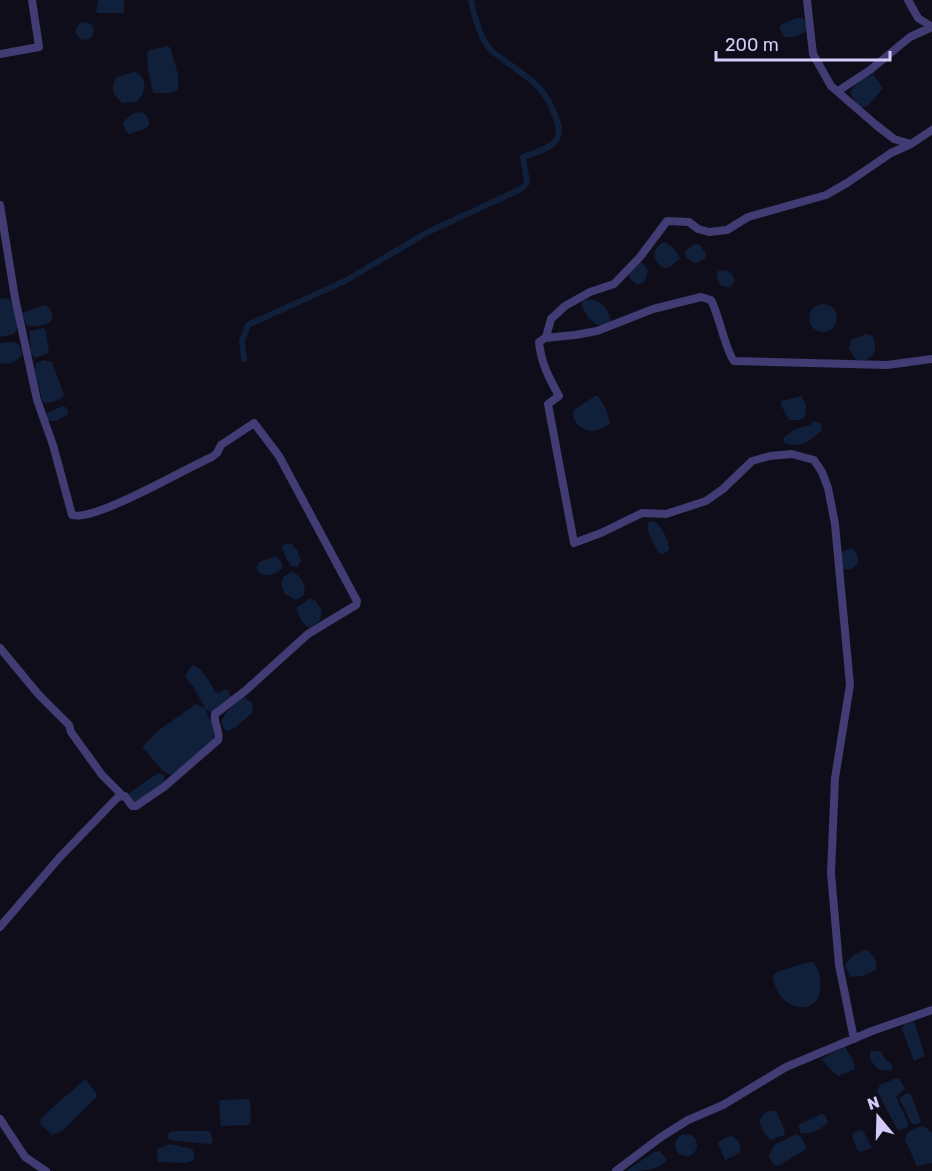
<svg xmlns="http://www.w3.org/2000/svg" width="932" height="1171" viewBox="0 0 932 1171" font-family="Rubik,sans-serif">
<rect width="100%" height="100%" fill="#100d1a"/>
<path fill="#101f3a" d="M98 0H124V13H96Z
M796 18H803L807 25 806 31 795 37H784L779 28 782 24Z
M76 31a9 9 0 1 1 18 0a9 9 0 1 1-18 0Z
M168 46 171 49 178 75V89L171 93H153L148 69 147 53 150 50Z
M134 72C149 77 146 93 136 102L122 103 114 94 113 87 116 77Z
M873 74 883 88 869 105 861 108 852 97 850 92 859 81Z
M141 112C147 115 149 118 149 125L145 129 129 134 125 130 123 122 134 113Z
M664 242 673 247 680 258 670 267 663 268C652 259 651 250 664 242Z
M699 244 706 253 705 258 695 264 687 258 684 252 693 245Z
M640 262 644 264 648 271 644 282 638 285 630 279 628 272Z
M725 270C731 272 734 276 735 282L729 288 720 285 716 275 718 271Z
M0 298 9 299 15 307 18 327 14 334 0 337Z
M588 299C601 300 608 308 611 321L609 324 597 325 589 319 581 305 583 301Z
M809 318a14 14 0 1 1 28 0a14 14 0 1 1-28 0Z
M43 305C51 306 54 315 51 322L40 326H27L22 313Z
M44 328 46 332 49 353 35 358 31 353 29 331Z
M866 334 873 336C879 351 872 364 855 359L849 348 851 340Z
M12 342 19 344 22 352 21 357 12 363 0 364V343Z
M43 360 52 362 64 394C61 402 52 402 45 403L42 400 35 371 36 363Z
M595 396H598L606 409 610 423C596 434 582 434 573 418L574 410Z
M801 396 806 405 805 417 800 420H789L782 407 781 401Z
M63 406 67 408 68 414 57 421H49L46 417 47 413Z
M814 421 820 423 822 430C812 440 800 449 785 443L783 439C788 432 801 425 810 426Z
M654 521C661 526 670 541 669 550L663 554 658 553 648 531V523Z
M285 543 292 544 297 550 301 560 298 567 292 566 287 560 282 548Z
M852 548 858 557 857 565 851 569H844L842 567 841 552Z
M276 556 282 563V568C275 576 261 579 256 568L259 562Z
M292 572C301 575 308 586 303 596L296 600 285 594 281 585 283 577Z
M310 598 315 600 322 610 320 621 309 628 302 622 296 608Z
M192 665C203 668 210 682 215 692L219 693 224 689 228 690 231 697 211 712 205 709C210 719 217 730 212 740L176 773 170 775 162 770 142 747 159 730 196 704 205 708 194 688 185 677Z
M244 697 252 703 253 712 235 728 228 731 225 730 221 723C224 712 235 703 244 697Z
M158 773 164 775 165 782 135 804 128 796 131 792Z
M867 950C875 956 877 960 876 970L863 976 850 977 845 966C850 956 856 952 867 950Z
M808 962H813C818 968 819 972 820 979 826 1019 777 1015 773 976L777 972Z
M909 1021H914L925 1056 914 1061 902 1030V1027Z
M845 1047 853 1060 855 1069 839 1076 834 1073 822 1060 824 1057Z
M873 1051H880L886 1060 891 1063 893 1069C881 1074 875 1068 870 1058V1052Z
M896 1078H899L905 1089 896 1097 908 1123V1127L900 1130 896 1127 877 1091 880 1085Z
M85 1079 97 1094 96 1098 62 1131 52 1135 41 1125 40 1121 42 1117Z
M907 1093 911 1095 921 1121 918 1124H912L899 1098Z
M248 1099 250 1101 251 1121 248 1125 221 1126 219 1103 221 1100Z
M769 1111H776L785 1131 784 1135 771 1140 765 1134 759 1122 763 1114Z
M821 1114 825 1115 828 1122C823 1129 810 1135 801 1133L798 1125Z
M922 1126 927 1128 932 1133V1163L917 1166 905 1140C906 1131 914 1128 922 1126Z
M862 1129 872 1148 860 1152 857 1150 852 1135 853 1133Z
M172 1131H210L213 1143 208 1144 169 1140 167 1135Z
M675 1145a11 11 0 1 1 22 0a11 11 0 1 1-22 0Z
M796 1134 801 1137 806 1147 805 1150 778 1166 773 1164 769 1155 774 1145Z
M731 1136C739 1139 741 1144 740 1153L725 1160 718 1143 723 1139Z
M170 1144 192 1149 194 1153V1160L186 1163 158 1162 157 1149Z
M659 1151 667 1159C661 1171 641 1171 626 1171L654 1152Z"/>
<g fill="none" stroke-linecap="round" stroke-linejoin="round">
<path stroke="#101f3a" stroke-width="6" d="M244 359 242 341 248 325 345 281 428 232 521 189 527 183 523 157C546 148 568 146 555 115 542 83 532 82 507 62 501 58 493 53 489 48 479 35 474 15 471 0"/>
<path stroke="#413c74" stroke-width="8" d="M807 0 813 54 831 86 876 125 894 139 911 144 932 130
M908 0 918 18 932 27
M0 54 39 47 32 0
M838 91 870 70 910 37 932 27
M0 205 15 298 37 400 53 445 72 515C95 522 186 468 212 457L217 453 221 445 254 423 279 456 357 601 356 605 308 634 245 691 215 714C213 723 221 732 218 740L164 787 136 806H132L125 796 118 797 60 857 0 927
M546 337 551 319 565 306 590 292 614 284 640 257 667 221 689 222 698 229 709 232 727 230 748 217 826 195 847 183 891 153 911 144
M0 648 39 695 69 725 71 732 102 775 122 795
M854 1039 839 965 831 873 835 778 850 685 835 524 828 488 822 472 814 460 792 454 770 456 752 461 723 489 706 501 666 514 642 513 601 533 574 543 548 404 559 396C549 378 541 363 539 342L545 338 575 335 597 331 653 309 701 297 711 300C719 315 726 352 734 361L887 365 932 359
M0 1119 25 1157 46 1171
M616 1171 661 1137 688 1120 723 1105 786 1067 872 1031 932 1010"/>
</g>
<g transform="translate(878 1117) rotate(341)" stroke="#100d1a" stroke-width="4.5" paint-order="stroke">
<path d="M0-4.5L10 22L0 15L-10 22Z" fill="#d3cbf9"/>
<text y="-9" font-size="16" font-weight="bold" text-anchor="middle" fill="#d3cbf9">N</text>
</g>
<path d="M716 51v9h174v-9" fill="none" stroke="#d3cbf9" stroke-width="3"/>
<text x="725" y="51" font-size="18" fill="#d3cbf9" stroke="#100d1a" stroke-width="4.5" paint-order="stroke">200 m</text>
</svg>
